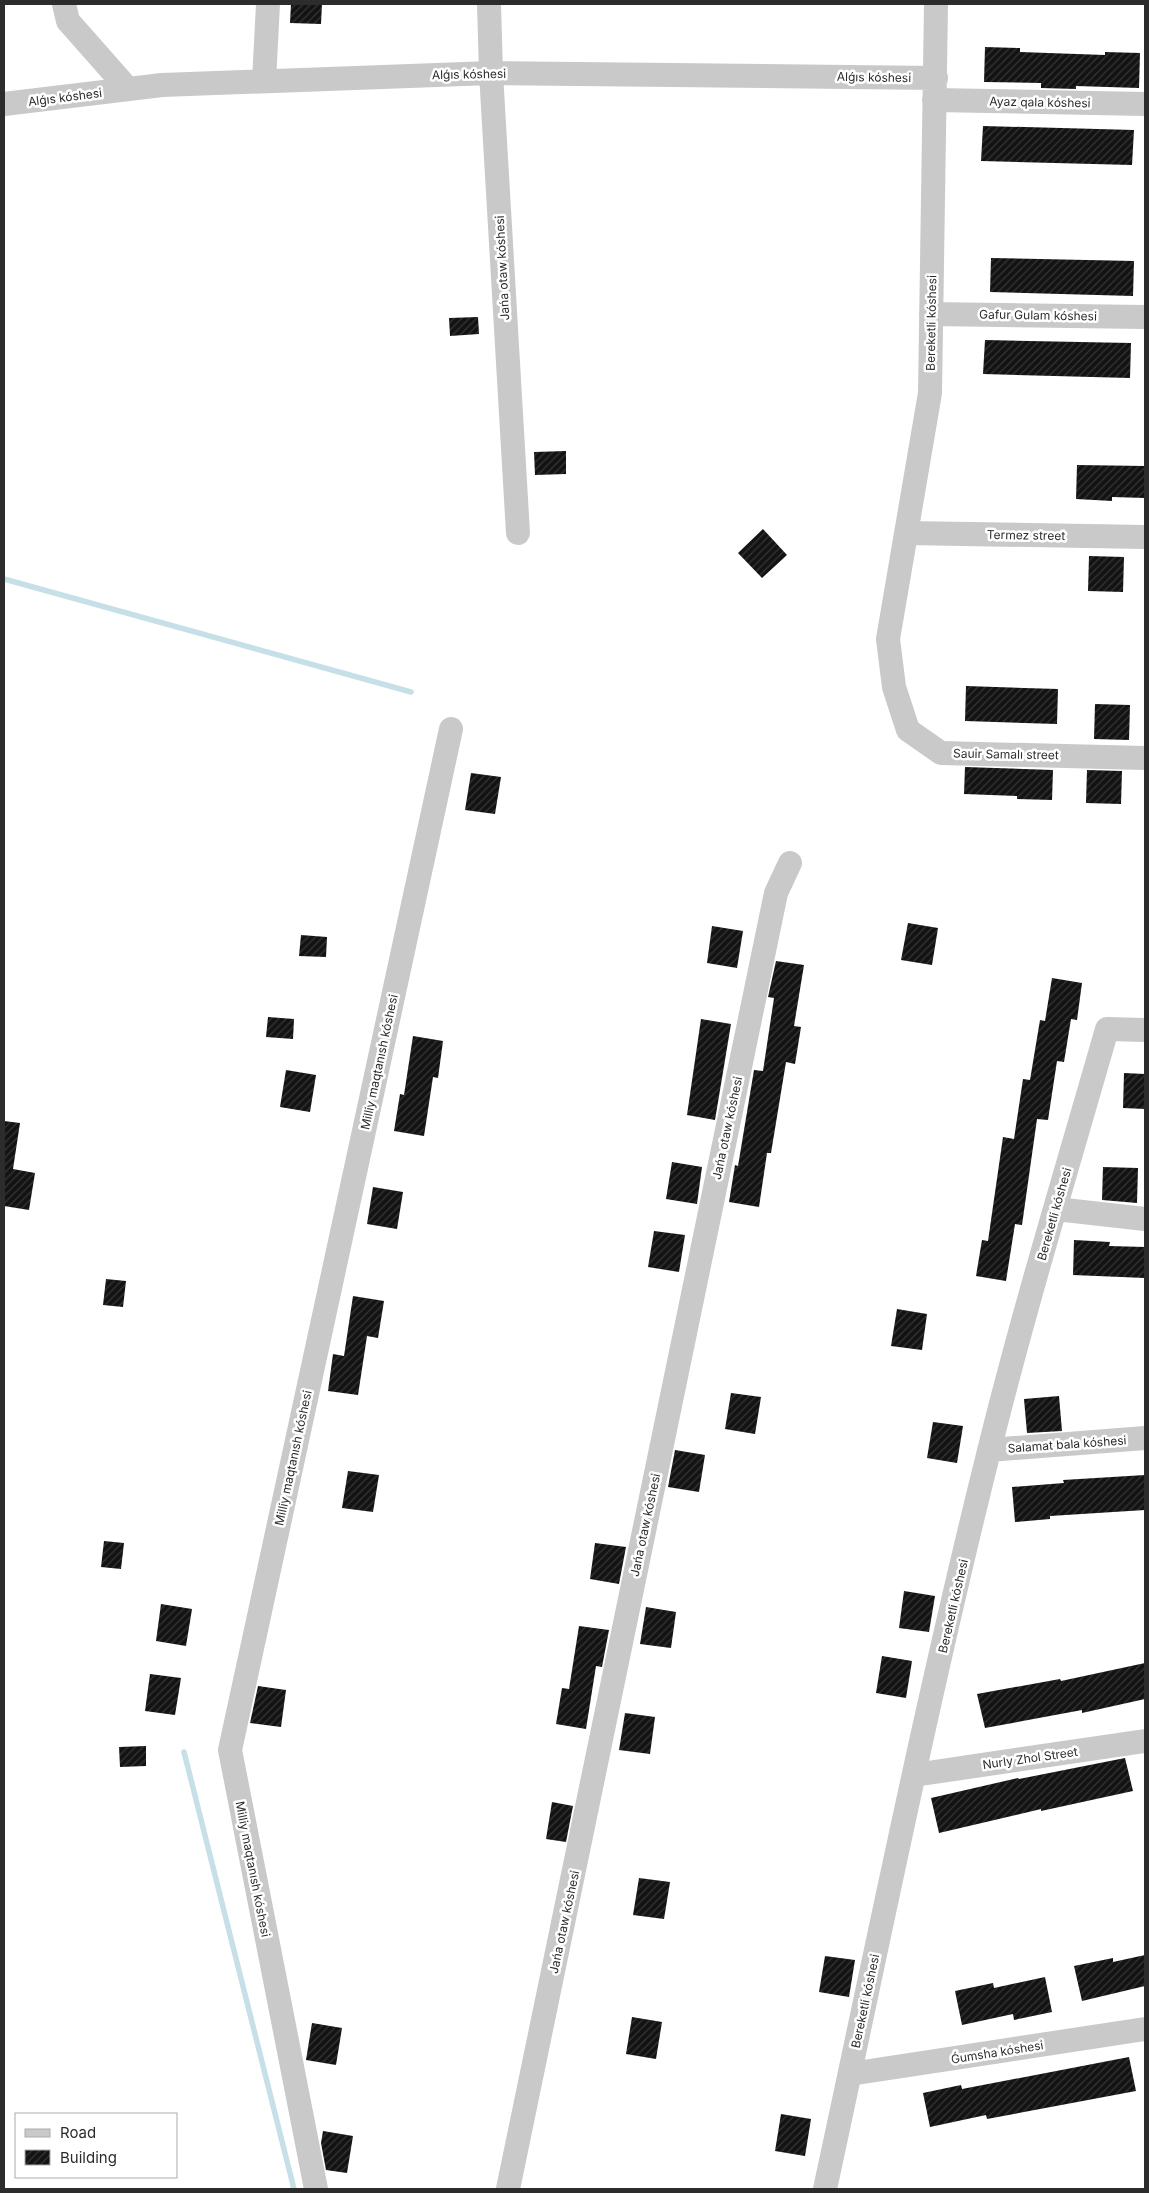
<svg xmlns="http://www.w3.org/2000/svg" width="1149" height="2193" viewBox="0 0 1149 2193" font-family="Inter,sans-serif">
<defs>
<pattern id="building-hatch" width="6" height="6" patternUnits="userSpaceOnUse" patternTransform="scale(1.25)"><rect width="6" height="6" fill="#131313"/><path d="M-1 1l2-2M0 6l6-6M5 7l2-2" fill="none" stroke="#363636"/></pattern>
</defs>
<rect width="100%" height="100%" fill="#fff"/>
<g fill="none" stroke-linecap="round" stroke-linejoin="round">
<path stroke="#c7e0e8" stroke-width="5.5" d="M4 579 411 692
M184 1752 294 2189"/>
</g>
<path fill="url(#building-hatch)" d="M291 4H322L321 24 290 23Z
M985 47 1020 48V52L1105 55V52L1140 53 1139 88 1076 86V89L1041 88V83L984 82Z
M983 126 1134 130 1132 165 981 161Z
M991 258 1134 261 1133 296 990 292Z
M478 317 479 334 450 336 449 318Z
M985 340 1131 343 1130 378 983 374Z
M566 451V474L535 475 534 452Z
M1077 465 1145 466V498L1112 497V501L1076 499Z
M763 529 787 555 762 578 738 553Z
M1089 556 1124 557 1123 592 1088 591Z
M966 686 1058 689 1057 724 965 721Z
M1095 704 1130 705 1129 740 1094 739Z
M965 767 1053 770 1052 800 1017 799V796L964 794Z
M1087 770 1122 771 1121 804 1086 803Z
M471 773 501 777 495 814 465 810Z
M908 923 938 928 932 965 901 960Z
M712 926 743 931 737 968 707 963Z
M301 935 327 937 326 957 299 956Z
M776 961 804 965 794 1026 801 1027 795 1064 786 1062 771 1153H767L759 1207 729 1202 735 1165 738 1166 754 1070 763 1071 774 998 768 997Z
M1052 978 1082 983 1077 1020 1071 1019 1064 1062 1057 1061 1048 1120 1037 1119 1022 1225 1015 1224 1006 1281 976 1276 982 1240 988 1241 1003 1137 1014 1139 1023 1079 1030 1080 1040 1020 1045 1021Z
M268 1017 294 1019 293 1039 266 1037Z
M701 1019 731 1024 715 1120 687 1115Z
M413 1036 443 1041 438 1078 433 1077 424 1136 394 1131 400 1094 404 1095Z
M286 1070 316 1075 310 1112 280 1107Z
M1124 1073 1145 1074V1109L1123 1108Z
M4 1121 20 1123 13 1169 35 1173 29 1210 4 1206Z
M672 1162 702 1167 697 1204 666 1199Z
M1103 1167 1138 1168 1137 1203 1102 1200Z
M373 1187 403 1192 397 1229 367 1224Z
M654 1231 685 1235 679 1272 648 1267Z
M1074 1240 1110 1242 1109 1246 1145 1247V1278L1073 1275Z
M106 1279 126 1281 123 1307 103 1305Z
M353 1296 384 1301 378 1338 367 1336 358 1395 328 1391 333 1354 344 1356Z
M897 1309 927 1314 922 1350 891 1346Z
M731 1393 761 1397 755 1434 725 1429Z
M1059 1396 1062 1431 1027 1433 1024 1399Z
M933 1422 963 1426 957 1463 927 1458Z
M675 1450 705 1455 699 1492 668 1487Z
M348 1471 379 1475 373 1512 342 1508Z
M1145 1475V1510L1050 1516V1519L1015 1522 1012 1487 1064 1483 1063 1480Z
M104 1541 124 1543 121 1569 101 1567Z
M595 1543 626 1547 619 1584 590 1579Z
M904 1591 935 1596 929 1632 899 1628Z
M161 1604 192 1609 186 1646 156 1641Z
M646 1607 676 1612 671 1648 640 1644Z
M579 1626 609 1630 602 1667 596 1666 586 1729 556 1724 562 1688 569 1689Z
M882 1656 912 1661 906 1698 876 1693Z
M1145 1663V1699L1082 1713V1710L985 1728 977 1694 1060 1679 1061 1681Z
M150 1674 181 1678 175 1715 145 1711Z
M258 1686 286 1690 281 1727 250 1723Z
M625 1713 655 1717 650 1754 619 1750Z
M146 1746V1766L120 1767 119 1747Z
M1125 1758 1133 1791 1041 1811V1809L939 1833 931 1798 1018 1778 1019 1779Z
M552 1802 573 1806 566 1842 546 1839Z
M639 1878 670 1882 664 1919 633 1915Z
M1145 1955V1986L1082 2001 1074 1966 1113 1958V1962Z
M825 1956 855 1960 849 1997 819 1992Z
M1045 1977 1052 2012 1014 2020 1013 2014 962 2025 955 1991 993 1983 994 1988Z
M632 2017 662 2022 656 2059 626 2054Z
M312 2023 342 2028 336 2065 306 2060Z
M1129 2057 1136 2091 987 2119 986 2115 930 2127 923 2093 961 2085 962 2089Z
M781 2114 811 2119 805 2156 775 2151Z
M323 2131 353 2136 347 2173 326 2170 321 2143Z"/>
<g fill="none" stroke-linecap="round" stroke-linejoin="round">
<path stroke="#c9c9c9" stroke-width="24" d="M64 4 68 21 128 89
M489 4 491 73 518 533
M936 4 930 393 888 639 894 687 908 730 941 753 1145 758
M264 81 268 4
M934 100 1145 104
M4 104 162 85 491 73 936 78
M931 314 1145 317
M906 533 1145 537
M1056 1209 1145 1219
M989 1450 1145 1438
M914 1775 1145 1741
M850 2074 1145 2029
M316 2189 230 1750 451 729
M508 2189 776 893 790 863
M825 2189C878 1943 928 1695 989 1451 1024 1309 1067 1169 1107 1029L1145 1030"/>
</g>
<g text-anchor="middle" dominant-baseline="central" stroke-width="5" stroke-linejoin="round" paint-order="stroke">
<g font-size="12" fill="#2c2c2c" stroke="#fff">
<text transform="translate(469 74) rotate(-1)">Alǵıs kóshesi</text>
<text transform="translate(874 77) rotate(1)">Alǵıs kóshesi</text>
<text transform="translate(65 97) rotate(-7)">Alǵıs kóshesi</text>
<text transform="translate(1040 102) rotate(1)">Ayaz qala kóshesi</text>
<text transform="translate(502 268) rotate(-93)">Jańa otaw kóshesi</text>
<text transform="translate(1038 315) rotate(1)">Gafur Gulam kóshesi</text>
<text transform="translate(931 323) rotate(-89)">Bereketli kóshesi</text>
<text transform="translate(1026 535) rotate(1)">Termez street</text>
<text transform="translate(1006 754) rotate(1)">Sauir Samalı street</text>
<text transform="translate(379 1062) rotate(-78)">Milliy maqtanısh kóshesi</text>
<text transform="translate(727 1128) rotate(-78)">Jańa otaw kóshesi</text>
<text transform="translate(1054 1214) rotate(-74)">Bereketli kóshesi</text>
<text transform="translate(1067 1444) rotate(-4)">Salamat bala kóshesi</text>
<text transform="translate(293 1458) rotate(-78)">Milliy maqtanısh kóshesi</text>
<text transform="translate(645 1525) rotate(-78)">Jańa otaw kóshesi</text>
<text transform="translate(953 1606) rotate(-77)">Bereketli kóshesi</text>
<text transform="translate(1030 1758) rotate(-8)">Nurly Zhol Street</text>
<text transform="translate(253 1869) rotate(79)">Milliy maqtanısh kóshesi</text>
<text transform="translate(564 1922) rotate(-78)">Jańa otaw kóshesi</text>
<text transform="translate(865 2001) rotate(-78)">Bereketli kóshesi</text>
<text transform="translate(997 2052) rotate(-9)">Ǵumsha kóshesi</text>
</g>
</g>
<rect width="1149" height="2193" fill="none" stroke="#2c2c2c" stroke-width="10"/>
<rect x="15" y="2113" width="162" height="65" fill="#ffffff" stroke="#ababab"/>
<rect x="25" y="2129" width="25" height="8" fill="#c9c9c9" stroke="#ababab"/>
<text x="60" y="2138" font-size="15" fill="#2c2c2c">Road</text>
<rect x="25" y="2150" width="25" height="15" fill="url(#building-hatch)" stroke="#ababab"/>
<text x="60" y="2163" font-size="15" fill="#2c2c2c">Building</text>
</svg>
